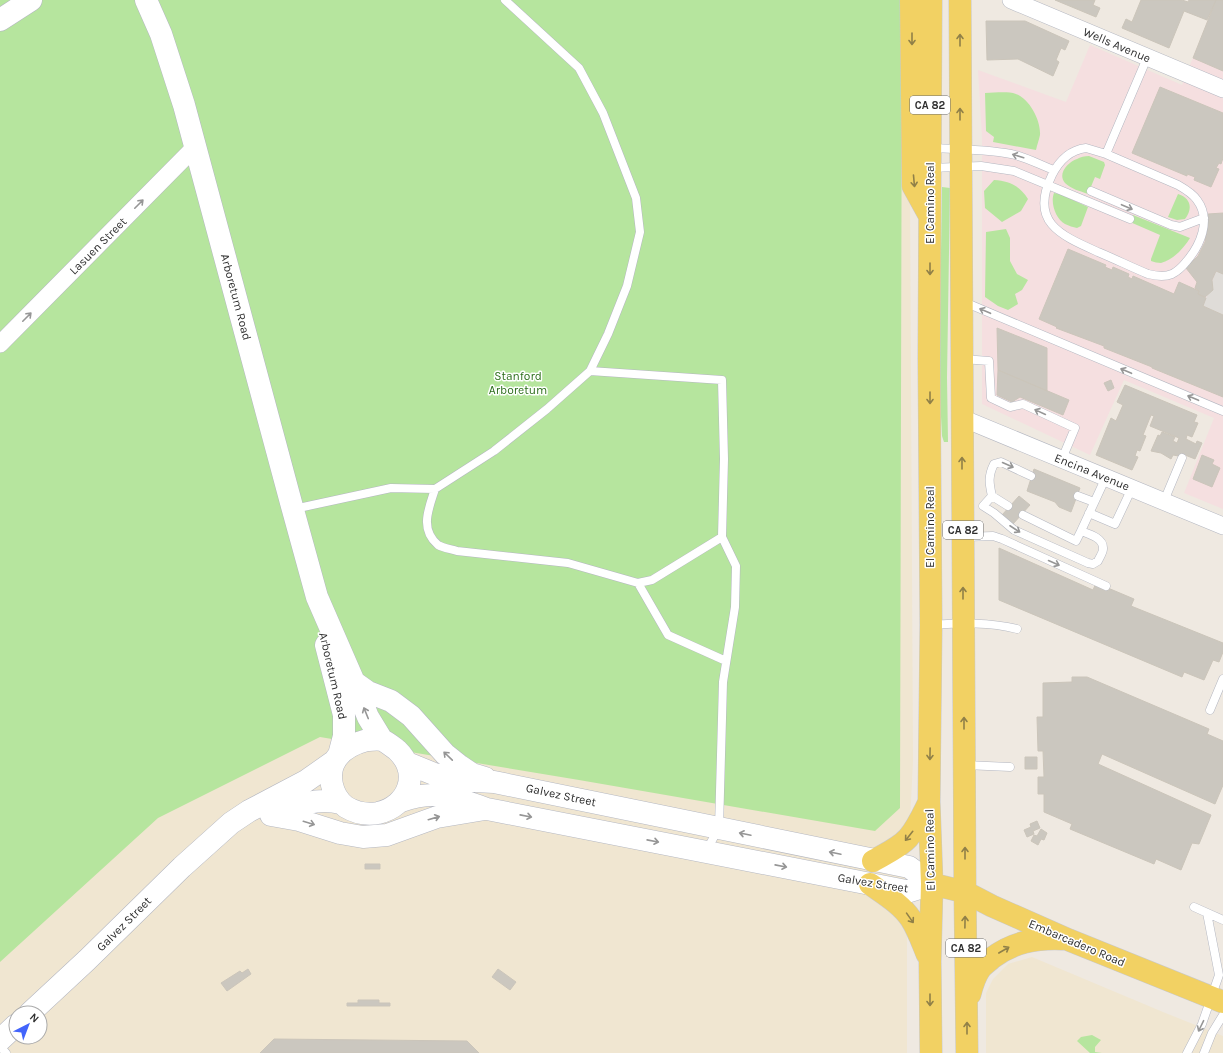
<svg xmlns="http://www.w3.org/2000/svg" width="1223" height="1053" viewBox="0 0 1223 1053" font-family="Karla,sans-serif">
<rect width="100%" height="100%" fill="#efe9e1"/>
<path fill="#f0e6d1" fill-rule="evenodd" d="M0 0H909L913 761 907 882V1053H0ZM16 1013H40V1037H16Z
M1032 957 1163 1012 1223 1036V1053H986V993L993 979 1008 964Z"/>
<path fill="#f5dfe0" d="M1216 0H1223V509L1184 493 1214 418 1124 380 1090 455 982 404V137L978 70 1066 102 1090 45 1182 85Z"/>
<path fill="#b6e59e" d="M0 0H902L900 808 875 831 579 780 320 737 158 818 0 962Z
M985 93C995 93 1007 91 1016 94 1030 99 1041 121 1040 135 1039 140 1037 145 1036 150L993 142 994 137 986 131Z
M1089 156 1104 162 1105 165 1100 179 1095 177 1088 194C1080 191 1071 189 1065 183 1057 174 1068 162 1077 159 1080 157 1085 156 1089 156Z
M994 180C1010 181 1020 186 1028 199L1021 211 1002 222 985 208 984 191Z
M942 187 950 188 947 378 948 442H944L942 436 939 378Z
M1054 193 1060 194 1088 207 1081 226 1077 228C1073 227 1069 226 1065 224 1056 219 1050 203 1054 193Z
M1178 194C1191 198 1193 209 1185 219L1177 220 1168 217Z
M1133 215 1190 238C1184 248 1173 260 1161 263 1158 263 1154 262 1151 261V259L1160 235 1130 222Z
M1006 229 1010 238V261L1017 274 1028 280 1022 290 1015 294 1018 304 1008 310 998 306 985 297 986 232Z
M1092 1035 1101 1040 1095 1047V1052L1102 1053H1090L1077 1041 1081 1037Z"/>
<path fill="#dfdcd8" d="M1216 271 1223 274V315L1203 306Z"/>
<path fill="#cbc7bf" stroke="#cbc5ba" d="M1055 0H1095L1093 5 1100 8 1096 17Z
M1141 0H1182L1188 2 1189 0H1216L1207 20 1184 11 1169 48 1122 28 1126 19 1132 22Z
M1216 0H1223V71L1193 58Z
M986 21H1025L1069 41 1065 50 1061 48 1056 60 1059 62 1053 76 1018 59 987 60Z
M1160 87 1223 113V158L1221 164 1219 163 1216 168 1219 169 1211 187 1194 180 1195 177 1187 174V176L1132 153Z
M1223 213V274L1216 271 1212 280 1213 290 1205 297 1198 294 1199 291 1195 288 1197 282 1186 268 1198 256 1205 242 1208 225V214Z
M1068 249 1106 265 1105 267 1112 270 1113 267 1129 274 1128 277 1132 279 1133 276 1174 294 1179 282 1199 291 1198 294 1206 298 1203 306 1223 315V397L1152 368V367L1104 348V346L1056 328 1057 327 1039 319Z
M997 328 1047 348V391L998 370Z
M998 370 1069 400 1063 415 1020 397 1012 402 997 395Z
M1111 380 1114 388 1108 391 1104 383Z
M1125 385 1197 415 1194 422 1198 423 1192 437 1187 435 1186 439 1196 444 1197 441 1202 443 1195 459 1185 455 1184 457 1173 455 1171 459 1161 453 1151 451 1158 435 1160 436 1162 432 1175 437 1173 441 1177 443 1179 438 1150 426 1154 416 1151 415 1143 435 1146 436 1140 451 1137 450 1135 456 1138 457 1132 470 1096 455 1111 418 1116 421 1123 405 1117 402Z
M1202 455 1214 460 1212 464 1220 468 1212 487 1193 479Z
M1034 469 1080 488 1071 512 1059 507 1055 502 1027 491Z
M1019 496 1030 505 1013 524 1002 515Z
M999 548 1093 590 1096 583 1134 599 1131 606 1223 643V652L1219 662 1213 660 1204 680 1184 672 1182 677 999 600Z
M1072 677H1087L1209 729 1207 734 1223 741V785L1215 804 1102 754 1098 764 1211 815 1199 844 1192 843 1181 870 1156 859 1154 864 1070 829 1072 824 1044 812V794H1038V777H1044L1043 751H1038L1037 717H1043V683L1072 682Z
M1025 757H1037V769H1025Z
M1037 821 1040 828 1033 831 1034 834 1027 837 1024 830 1031 827 1030 824Z
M1041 829 1047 833 1044 840 1041 839 1038 845 1031 841 1034 835 1037 836Z
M365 864H380V869H365Z
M248 969 251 974 227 991 221 983 240 971 242 973Z
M498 969 516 982 510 990 492 977Z
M358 1000H379V1003H390V1006H347V1003H358Z
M274 1039 467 1041 479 1053H260Z"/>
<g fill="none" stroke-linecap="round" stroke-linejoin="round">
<defs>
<path id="lane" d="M930 148C957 149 985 149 1011 154 1026 157 1040 165 1054 170
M1086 148 1106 154 1178 185C1185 189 1193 194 1197 200 1212 220 1200 246 1186 262 1182 267 1178 271 1172 274 1165 277 1156 276 1148 274 1131 267 1115 259 1098 252 1060 235 1029 222 1052 175 1059 161 1070 150 1086 148Z
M1106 154 1147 58
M931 168 981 166 1014 171 1130 219
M1091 191 1171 225 1180 227 1204 218
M964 302 1223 411
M963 359 989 361 991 398 1010 407 1023 404 1075 428 1062 459
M590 371 722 380 724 459 722 537 736 566 735 607 723 682 719 828 706 851
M435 489C429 508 419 529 438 545 443 548 451 549 457 551L568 563 638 583 652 580 722 537
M992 496 983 506 994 513 1014 530 1088 563 1093 564 1098 561C1099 558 1103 553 1103 549 1104 538 1089 534 1081 531L1106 477
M1078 496 1094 502
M1164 501 1182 458
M1008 506 992 496C989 483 988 476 994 464L1001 462 1031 476
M294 509 391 488 435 489 494 451 547 409 590 371 608 334 627 286 640 232 636 198 603 113 579 68 505 0
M1089 513 1115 524 1132 488
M1023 515 1076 541 1081 531
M964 537 993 536 1002 539 1106 586
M638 583 668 635 726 661
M933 625C961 623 989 622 1017 629
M1210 710 1223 679
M965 765 1010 767
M1194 907 1223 920
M0 1046 6 1053
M1187 1053 1202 1024 1219 975 1207 913
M1204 1053 1212 1033 1223 1015"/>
<path id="street" d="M1011 0 1223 89
M0 344 195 147
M962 418 1223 526"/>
<path id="secondary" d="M146 0 161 34 184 105 293 510 317 597 354 682 368 717 382 740
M0 20 31 0
M326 645 344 715V736L339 755
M354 682 368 692 391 701 411 716 445 754 460 766 472 774 485 778
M367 740C372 740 377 739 382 740 387 742 393 747 397 750 421 773 409 806 378 813 367 815 356 813 346 807 339 802 334 794 332 785 326 759 345 746 367 740Z
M407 763 434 774 457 780 494 782 909 867 932 884
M401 801C437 789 453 797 487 809L906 891H910L932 884
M271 815 299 820 340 833 363 837 387 835 437 817 485 809
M272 815C295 806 316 797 341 803
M30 1013 87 960 182 867 231 823 249 811 306 781 333 762
M0 1040 16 1025"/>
<path id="primary" d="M911 0 913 186 929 215
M960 0 965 892 967 1053
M873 861C885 854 899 848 908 838 917 828 923 814 929 802
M870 884C884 894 901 904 911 919 918 930 922 942 927 954
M932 884 965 892 992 906 1069 940 1223 1002
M970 994C972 986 975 976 980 969 983 965 988 962 992 958 1013 942 1036 938 1062 939
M931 1053 930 961 932 884 929 802 931 625 929 359 931 0"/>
</defs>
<use href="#lane" stroke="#b4b7c1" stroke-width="9"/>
<use href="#street" stroke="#b4b7c1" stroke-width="18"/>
<use href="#secondary" stroke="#b4b7c1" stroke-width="23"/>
<use href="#primary" stroke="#c9c9c9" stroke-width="23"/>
<use href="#lane" stroke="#fff" stroke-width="8"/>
<use href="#street" stroke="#fff" stroke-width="17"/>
<use href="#secondary" stroke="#fff" stroke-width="22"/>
<use href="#primary" stroke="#f2d163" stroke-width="22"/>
</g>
<defs><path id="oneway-shaft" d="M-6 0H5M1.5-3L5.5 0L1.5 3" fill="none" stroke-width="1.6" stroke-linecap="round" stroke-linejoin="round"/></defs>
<g stroke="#908048">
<use href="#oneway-shaft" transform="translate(912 39) rotate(90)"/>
<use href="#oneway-shaft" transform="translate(960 40) rotate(-90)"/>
<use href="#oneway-shaft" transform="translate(960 114) rotate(-90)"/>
<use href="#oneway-shaft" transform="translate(914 181) rotate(85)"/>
<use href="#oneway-shaft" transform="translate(930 269) rotate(90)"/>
<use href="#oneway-shaft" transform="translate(930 398) rotate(90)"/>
<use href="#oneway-shaft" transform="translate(962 463) rotate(-90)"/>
<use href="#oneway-shaft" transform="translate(963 593) rotate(-90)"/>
<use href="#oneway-shaft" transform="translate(964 723) rotate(-90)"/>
<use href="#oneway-shaft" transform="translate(930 754) rotate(91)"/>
<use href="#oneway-shaft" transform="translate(909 836) rotate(129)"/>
<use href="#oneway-shaft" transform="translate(965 853) rotate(-90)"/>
<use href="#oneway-shaft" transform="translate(910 918) rotate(55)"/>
<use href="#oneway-shaft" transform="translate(965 922) rotate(-89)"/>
<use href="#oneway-shaft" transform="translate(1004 950) rotate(-30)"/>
<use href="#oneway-shaft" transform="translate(930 1000) rotate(90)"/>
<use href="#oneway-shaft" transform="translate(967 1028) rotate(-90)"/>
</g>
<g stroke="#969696">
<use href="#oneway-shaft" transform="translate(1018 156) rotate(-163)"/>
<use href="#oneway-shaft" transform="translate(139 204) rotate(-45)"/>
<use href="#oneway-shaft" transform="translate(1127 207) rotate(23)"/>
<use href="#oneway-shaft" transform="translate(985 311) rotate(-157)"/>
<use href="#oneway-shaft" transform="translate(27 317) rotate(-45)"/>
<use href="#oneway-shaft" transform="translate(1126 371) rotate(-157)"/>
<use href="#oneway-shaft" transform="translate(1193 398) rotate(-157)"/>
<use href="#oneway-shaft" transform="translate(1040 412) rotate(-155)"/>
<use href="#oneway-shaft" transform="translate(1008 465) rotate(24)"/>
<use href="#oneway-shaft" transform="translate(1015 529) rotate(33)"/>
<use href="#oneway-shaft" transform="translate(1054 563) rotate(24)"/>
<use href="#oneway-shaft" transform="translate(366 713) rotate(-112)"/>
<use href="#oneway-shaft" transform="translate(448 756) rotate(-136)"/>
<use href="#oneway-shaft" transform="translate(526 816) rotate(11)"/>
<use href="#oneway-shaft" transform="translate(434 818) rotate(-16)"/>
<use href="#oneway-shaft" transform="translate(309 823) rotate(17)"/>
<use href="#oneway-shaft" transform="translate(745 834) rotate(-168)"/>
<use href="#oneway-shaft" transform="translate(653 841) rotate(11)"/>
<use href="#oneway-shaft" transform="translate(835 853) rotate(-168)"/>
<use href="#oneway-shaft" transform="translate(781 866) rotate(11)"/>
<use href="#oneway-shaft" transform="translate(1201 1026) rotate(116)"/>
</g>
<g text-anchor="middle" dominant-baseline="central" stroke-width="3" stroke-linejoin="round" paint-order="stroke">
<g fill="#fff" stroke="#6d6d6d" stroke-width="1">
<rect x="910" y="96" width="40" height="18" rx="3"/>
<rect x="943" y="521" width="40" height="18" rx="3"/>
<rect x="946" y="939" width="40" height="18" rx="3"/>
</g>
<g font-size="11" font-weight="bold" fill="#2e2e2e">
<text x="930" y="105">CA 82</text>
<text x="963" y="530">CA 82</text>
<text x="966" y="948">CA 82</text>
</g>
<g font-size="12" fill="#2e2e2e" stroke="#fff">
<text transform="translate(1117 45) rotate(23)">Wells Avenue</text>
<text transform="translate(930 203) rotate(-90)">El Camino Real</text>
<text transform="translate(98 246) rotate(-45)">Lasuen Street</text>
<text transform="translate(236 297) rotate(75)">Arboretum Road</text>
<text transform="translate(1092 472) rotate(22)">Encina Avenue</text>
<text transform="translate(930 527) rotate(-90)">El Camino Real</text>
<text transform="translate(333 676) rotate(77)">Arboretum Road</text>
<text transform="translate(561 795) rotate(12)">Galvez Street</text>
<text transform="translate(930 850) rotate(-91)">El Camino Real</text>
<text transform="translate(873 883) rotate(9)">Galvez Street</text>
<text transform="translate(124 924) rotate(-45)">Galvez Street</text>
<text transform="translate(1077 943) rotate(23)">Embarcadero Road</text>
</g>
<g font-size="12" fill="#2c6e1b" stroke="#fff">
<text x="518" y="376">Stanford<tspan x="518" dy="14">Arboretum</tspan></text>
</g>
</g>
<g transform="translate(28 1025) rotate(42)"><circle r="19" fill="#ffffff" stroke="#ababab"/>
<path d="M0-3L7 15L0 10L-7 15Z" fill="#4264fb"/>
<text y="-6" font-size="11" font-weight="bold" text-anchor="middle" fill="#2e2e2e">N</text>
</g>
</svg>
